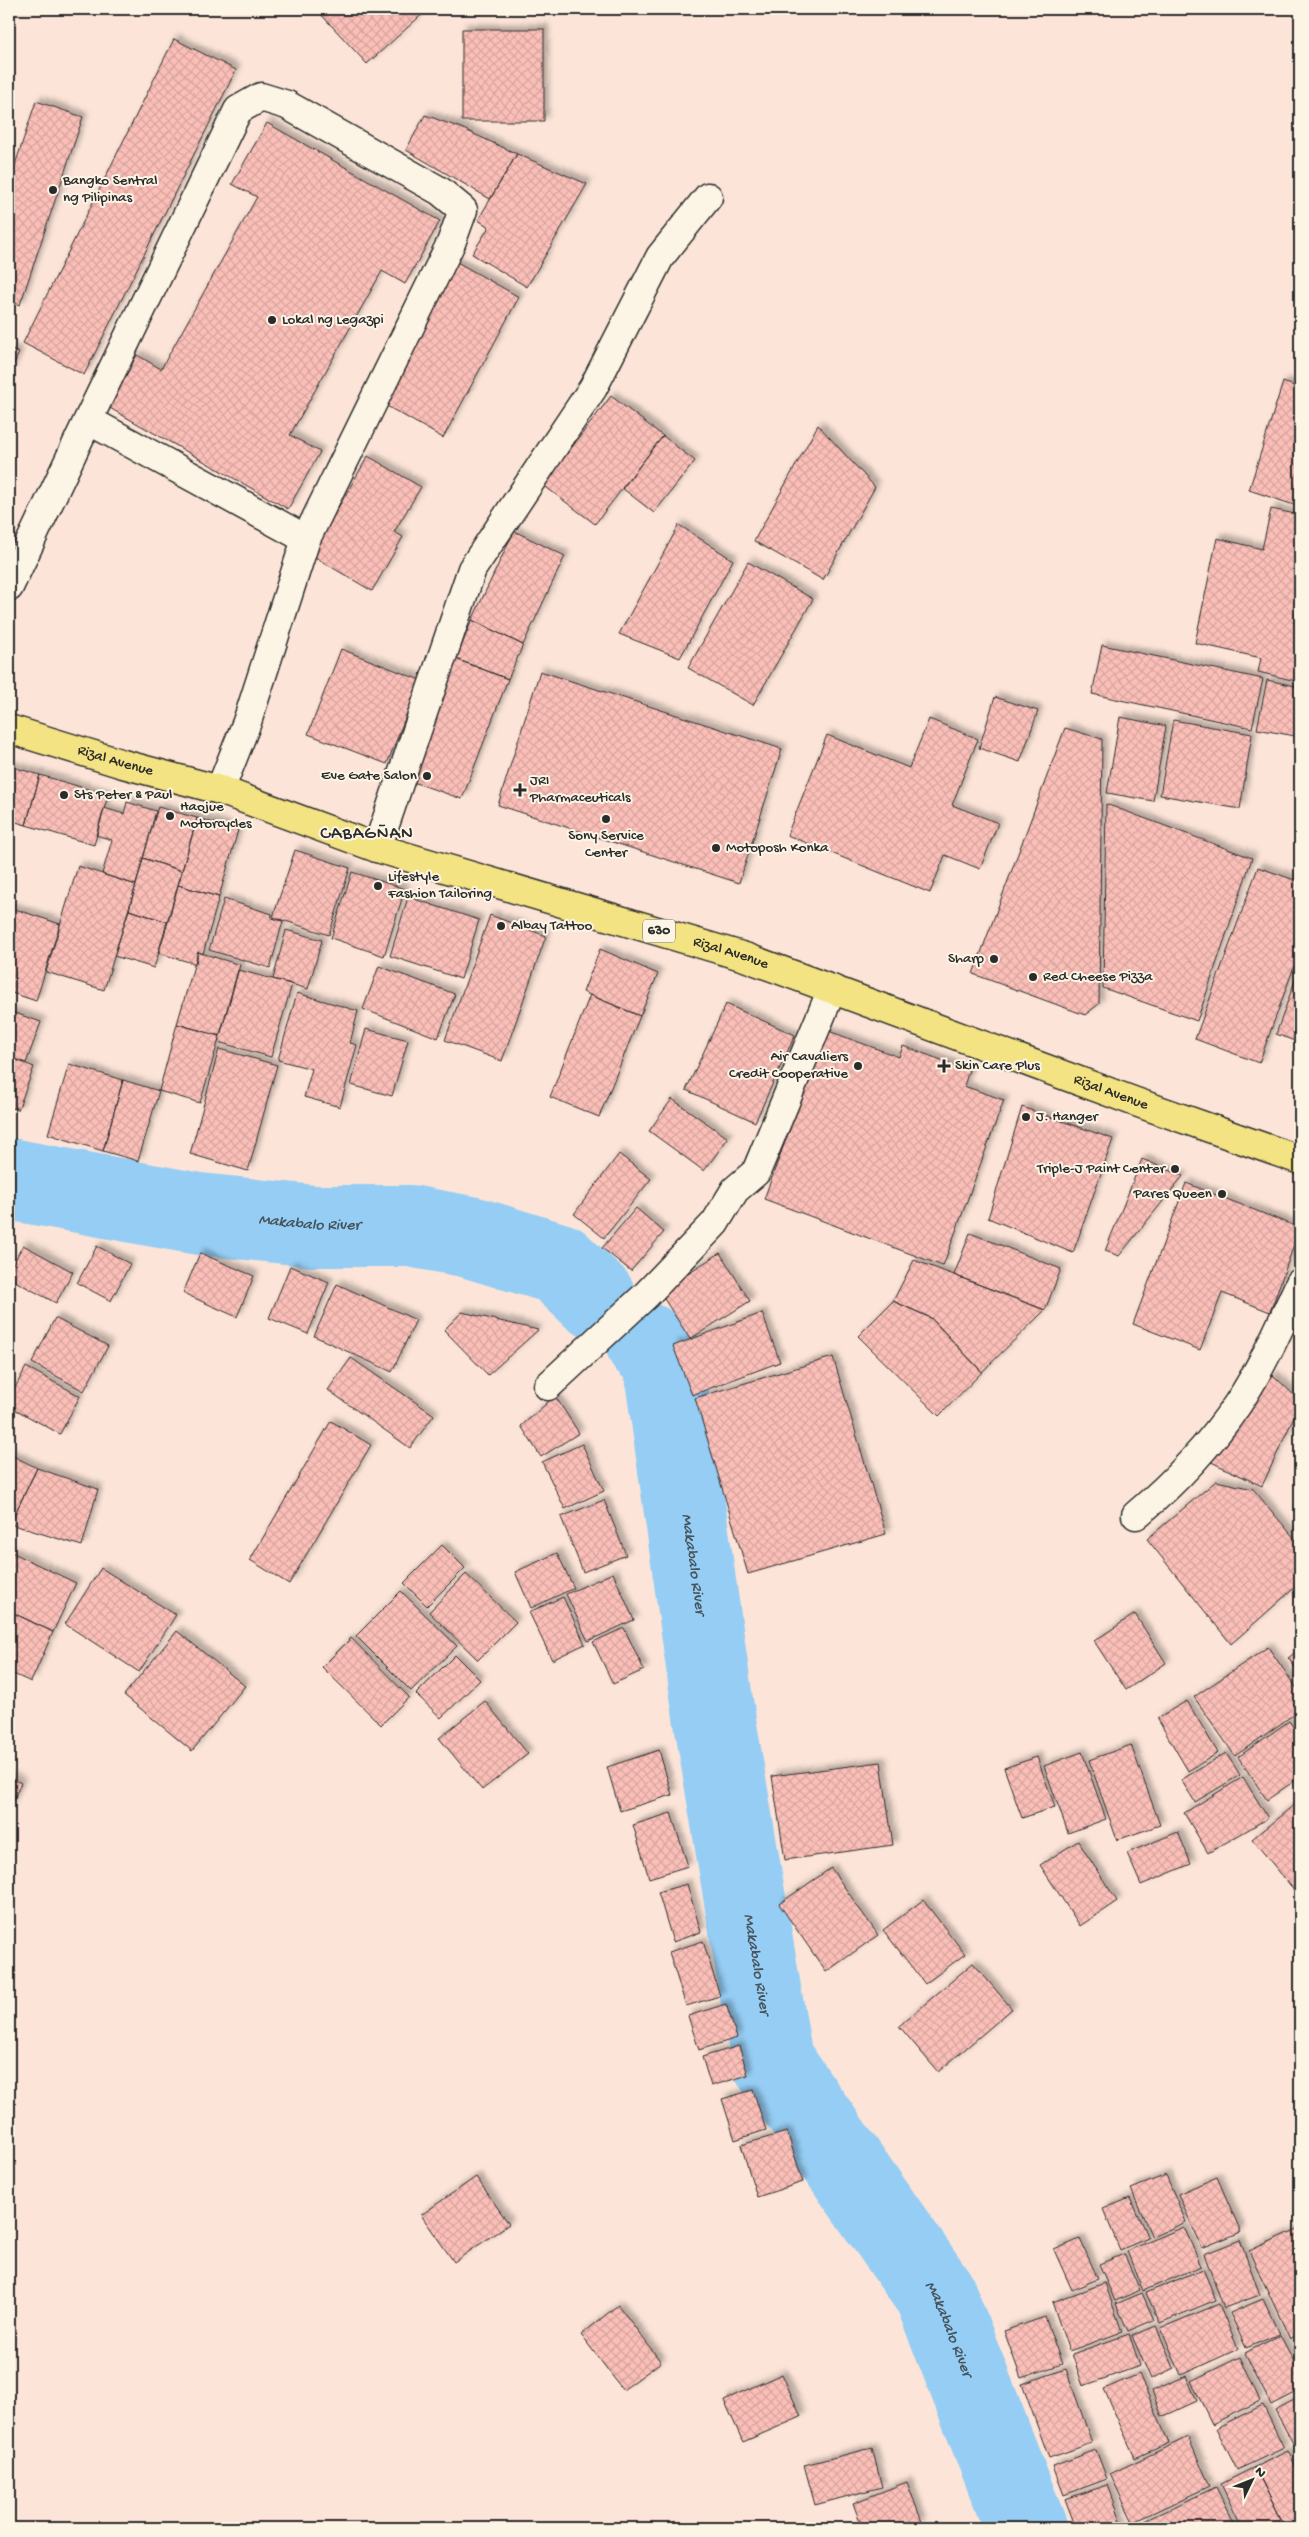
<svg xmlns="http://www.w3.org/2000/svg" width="1309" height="2537" viewBox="0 0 1309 2537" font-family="'Gochi Hand',sans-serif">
<defs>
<pattern id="building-cross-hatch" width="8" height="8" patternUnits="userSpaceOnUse" patternTransform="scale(1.25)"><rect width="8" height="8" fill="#fbbfb8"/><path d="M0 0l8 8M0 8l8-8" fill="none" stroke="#d7a49e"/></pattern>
<filter id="shadow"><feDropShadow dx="4.5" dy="-4.5" stdDeviation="2.5" flood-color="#0004"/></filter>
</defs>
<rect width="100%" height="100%" fill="#fce5d8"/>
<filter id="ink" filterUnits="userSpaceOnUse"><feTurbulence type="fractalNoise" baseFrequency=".02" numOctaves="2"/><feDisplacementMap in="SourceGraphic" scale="10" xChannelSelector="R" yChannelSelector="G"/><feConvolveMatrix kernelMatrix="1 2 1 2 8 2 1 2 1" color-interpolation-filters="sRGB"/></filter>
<g filter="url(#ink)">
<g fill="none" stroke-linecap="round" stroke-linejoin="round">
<g stroke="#95cdf4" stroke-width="82">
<path id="s1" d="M9 1179 199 1214 314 1226H410L470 1237 559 1264 595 1298"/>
<path id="s2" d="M647 1344 663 1357 714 1715 772 2061 935 2294 1026 2528"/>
</g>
</g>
<path fill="url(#building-cross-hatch)" stroke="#2b2b2b" filter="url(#shadow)" d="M316 9H428L367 64Z
M462 29H544V121H462Z
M174 39 236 70 84 375 23 343Z
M36 101 83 117 20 305 9 301V183Z
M425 115 461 128 517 154 490 199 406 150Z
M267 123 440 221 405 284 382 271 290 435 320 452 288 509 108 407 137 355 161 369 257 197 232 184Z
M517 154 587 184 527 287 472 254 489 227 478 220Z
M455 261 519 297 443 438 378 401Z
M9 349 19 353 9 374Z
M1283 382 1300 388V507L1249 490Z
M611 396 663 436 595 524 543 485Z
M818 425 875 487 823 580 754 541Z
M663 436 695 461 654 513 622 488Z
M368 456 421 487 394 532 403 537 372 591 311 555Z
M1271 509 1300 515V594L1294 623 1300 624V682L1258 672 1261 658 1195 643 1217 538 1262 549Z
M679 525 733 560 680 658 619 634Z
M514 531 565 556 523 645 472 620Z
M748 562 813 599 753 705 688 668Z
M472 620 523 645 508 679 456 659Z
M1102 645 1263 679 1252 728 1092 694Z
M341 649 420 680 387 764 308 734Z
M456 659 508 679 462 799 413 782Z
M540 671 782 749 739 883 498 805Z
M1267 680 1300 687V710L1295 736 1257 729Z
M995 697 1038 711 1020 762 979 748Z
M1120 717 1166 726 1153 801 1107 793Z
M929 719 978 739 952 805 998 823 980 869 945 855 930 893 787 835 827 735 909 768Z
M1173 720 1252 734 1240 809 1160 795Z
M1065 728 1102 739 1099 1004 1085 1015 973 974Z
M9 766 40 775 26 825 9 820Z
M40 775 108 795 94 845 26 825Z
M127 802 156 811 136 885 102 874 112 840 96 835 104 808 124 814Z
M1106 804 1252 858 1197 1021 1103 988Z
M158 807 197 818 182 871 143 858Z
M197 818 238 830 219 897 178 885Z
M295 850 350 868 329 935 273 917Z
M143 858 182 871 168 922 129 910Z
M78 866 136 885 104 990 46 972Z
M1258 867 1300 882V950L1259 1063 1195 1039Z
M352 872 405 889 384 956 331 938Z
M178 885 219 897 203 954 198 952 196 964 158 953Z
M408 897 479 920 461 979 390 956Z
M224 899 272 914 271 918 283 921 270 968 209 950Z
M9 907 60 924 36 1001 9 992Z
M129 910 168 922 154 968 114 956Z
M490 915 546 936 502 1061 445 1040Z
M286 930 322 940 308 989 273 979Z
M600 949 658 974 640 1016 583 992Z
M198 952 240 965 220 1036 177 1024Z
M379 966 455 994 438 1038 363 1009Z
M1299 969 1300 970V1043L1276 1034Z
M238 970 292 984 271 1057 218 1042Z
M297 993 358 1011 350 1043 357 1045 340 1107 304 1097 312 1069 278 1060Z
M590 995 640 1016 599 1117 550 1097Z
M726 1004 795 1035 755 1122 686 1090Z
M9 1011 41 1022 26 1063 9 1057Z
M177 1024 220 1036 200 1103 159 1091Z
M366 1029 408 1040 392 1096 351 1085Z
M826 1030 899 1057 903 1046 969 1070 964 1086 1004 1100 943 1266 764 1199Z
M219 1049 277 1065 248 1171 190 1154Z
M9 1057 34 1067 18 1110 9 1107Z
M69 1064 123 1080 103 1151 48 1134Z
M123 1080 159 1091 138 1161 103 1151Z
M672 1099 728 1138 704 1171 649 1131Z
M1022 1107 1113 1139 1073 1253 988 1218Z
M619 1154 651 1179 604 1238 574 1214Z
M1142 1159 1183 1176 1119 1256 1105 1251Z
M1186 1183 1300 1228 1270 1312 1222 1293 1200 1350 1133 1324Z
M636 1208 664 1232 631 1271 602 1248Z
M970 1233 1061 1269 1045 1310 954 1275Z
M23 1245 73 1272 56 1303 9 1278V1271Z
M97 1246 130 1264 111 1301 77 1283Z
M200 1253 254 1276 237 1317 183 1293Z
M720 1253 750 1301 690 1339 659 1291Z
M914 1260 954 1275 1045 1310 982 1372 931 1318 893 1301Z
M290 1266 329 1282 308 1334 269 1318Z
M337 1284 416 1320 392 1372 314 1336Z
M893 1301 931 1318 982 1372 939 1416 858 1336Z
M462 1312 538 1330 488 1375 444 1330Z
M762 1313 780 1362 692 1395 673 1346Z
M55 1318 108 1346 84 1391 32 1363Z
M833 1357 886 1534 748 1574 695 1398Z
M351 1358 434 1415 410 1448 328 1390Z
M26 1367 80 1396 60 1434 9 1406V1399Z
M1273 1375 1300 1401V1404L1262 1486 1209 1461Z
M555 1396 579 1433 541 1457 521 1426Z
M331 1421 371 1445 289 1584 250 1560Z
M582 1444 604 1491 565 1509 542 1462Z
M9 1454 37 1468 10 1524 9 1523Z
M37 1468 98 1489 82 1546 10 1524Z
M1216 1481 1253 1489 1300 1545V1583L1231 1644 1147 1539Z
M604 1500 626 1555 583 1572 561 1517Z
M442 1545 465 1568 427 1606 404 1583Z
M9 1551 76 1583 53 1632 9 1611Z
M557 1553 574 1588 531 1608 515 1572Z
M101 1568 176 1615 139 1672 65 1624Z
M613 1573 634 1620 588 1641 566 1594Z
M466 1574 516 1622 478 1660 429 1612Z
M401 1591 457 1646 411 1691 356 1636Z
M563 1597 585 1644 552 1660 529 1612Z
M9 1611 53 1632 31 1682 9 1672Z
M1135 1614 1166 1663 1126 1690 1094 1641Z
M624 1628 644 1670 613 1684 593 1642Z
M177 1631 245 1686 192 1751 124 1695Z
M351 1638 409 1697 381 1725 322 1667Z
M1268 1647 1300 1693V1710L1235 1756 1194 1697Z
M1300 1649V1674L1288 1658Z
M455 1655 480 1680 441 1718 416 1694Z
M485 1701 528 1754 482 1790 439 1738Z
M1187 1701 1218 1753 1188 1771 1157 1718Z
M1289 1721 1300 1737V1777L1267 1800 1238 1757Z
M1131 1745 1160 1825 1117 1840 1089 1760Z
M659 1750 672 1795 620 1811 607 1767Z
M1082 1752 1106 1819 1068 1833 1044 1766Z
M1226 1753 1240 1775 1195 1802 1181 1780Z
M1037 1757 1055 1807 1022 1818 1004 1768Z
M881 1762 893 1845 785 1860 772 1776Z
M9 1777 21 1783 9 1809Z
M1243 1777 1268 1818 1208 1853 1184 1813Z
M1300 1800V1897L1252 1839Z
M671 1813 688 1866 649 1878 633 1825Z
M1178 1832 1191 1864 1141 1885 1127 1853Z
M1078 1841 1117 1901 1080 1926 1040 1865Z
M831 1868 878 1935 826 1972 779 1904Z
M687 1884 701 1932 673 1942 658 1892Z
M923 1900 965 1954 925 1984 883 1930Z
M703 1941 720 1996 686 2006 669 1952Z
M973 1963 1012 2009 938 2072 899 2026Z
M726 2004 737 2038 699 2050 688 2016Z
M739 2046 748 2075 711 2086 702 2057Z
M753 2090 766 2130 735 2140 722 2099Z
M787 2132 803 2182 757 2197 741 2145Z
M1166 2175 1186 2222 1152 2237 1131 2189Z
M476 2177 509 2224 454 2262 421 2215Z
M1217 2177 1241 2232 1202 2248 1178 2194Z
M1130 2198 1148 2238 1120 2250 1103 2209Z
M1184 2227 1201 2266 1143 2291 1127 2251Z
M1300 2228V2334L1290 2339 1249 2251Z
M1080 2239 1098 2279 1072 2290 1054 2250Z
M1240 2240 1260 2295 1224 2308 1204 2254Z
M1124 2254 1140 2290 1115 2301 1099 2264Z
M1203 2269 1216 2300 1160 2323 1146 2293Z
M1105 2283 1122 2332 1069 2351 1052 2302Z
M1142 2293 1154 2320 1128 2331 1116 2304Z
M1263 2299 1279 2334 1246 2348 1230 2313Z
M1219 2304 1238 2349 1181 2375 1161 2328Z
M618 2305 661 2362 623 2390 581 2335Z
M1045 2317 1062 2364 1021 2378 1004 2331Z
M1156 2326 1174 2368 1151 2379 1132 2336Z
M1129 2334 1140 2366 1083 2386 1072 2354Z
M1280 2335 1300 2373V2390L1271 2405 1245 2353Z
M1240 2357 1260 2401 1212 2424 1191 2381Z
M1066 2369 1092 2443 1049 2458 1022 2384Z
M782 2374 801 2417 743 2442 724 2400Z
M1139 2374 1169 2443 1135 2458 1104 2389Z
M1186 2376 1197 2401 1162 2417 1152 2391Z
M1300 2397V2447L1296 2449 1275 2410Z
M1263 2405 1284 2448 1237 2470 1216 2428Z
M1188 2437 1210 2486 1133 2522 1110 2474Z
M872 2448 882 2487 815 2505 804 2465Z
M1096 2450 1107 2479 1064 2495 1053 2466Z
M1288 2451 1300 2476V2524L1285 2528 1255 2467Z
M1255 2467 1285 2528H1242L1221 2484Z
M907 2482 922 2522 907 2528H862L853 2503Z
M1108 2485 1123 2526 1076 2528 1065 2499Z
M1216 2487 1236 2528H1145L1142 2522Z"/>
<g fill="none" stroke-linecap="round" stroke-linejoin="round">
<defs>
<path id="minor" d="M88 420 238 110 261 97 287 105 440 191 463 210 451 243 306 539
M9 587 88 420 306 539 247 722 220 790
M377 848 472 569 593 388 660 257 708 197
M548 1386 645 1296 715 1223 735 1190 756 1172 832 989
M1136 1515C1174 1483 1209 1446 1237 1405 1262 1368 1281 1324 1300 1283"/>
<g id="major">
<path id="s3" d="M9 729 123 764 220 790 377 848 745 957 1133 1101 1300 1160"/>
</g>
</defs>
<use href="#minor" stroke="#2b2b2b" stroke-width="31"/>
<use href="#major" stroke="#2b2b2b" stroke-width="31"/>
<use href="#minor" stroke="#fcf5e5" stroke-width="28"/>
<use href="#major" stroke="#f4e382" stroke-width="28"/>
</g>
</g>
<g fill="#2b2b2b" stroke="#fcf5e5" stroke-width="2">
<circle cx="53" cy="190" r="5"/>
<circle cx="272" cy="320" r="5"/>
<circle cx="427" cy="776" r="5"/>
<path d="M517.5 782.5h5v5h5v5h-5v5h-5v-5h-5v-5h5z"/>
<circle cx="64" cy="795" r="5"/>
<circle cx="170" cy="816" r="5"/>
<circle cx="606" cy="819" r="5"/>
<circle cx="716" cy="848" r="5"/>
<circle cx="378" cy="886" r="5"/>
<circle cx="501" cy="926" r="5"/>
<circle cx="994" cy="959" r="5"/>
<circle cx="1033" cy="977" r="5"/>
<circle cx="858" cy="1066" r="5"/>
<path d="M941.5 1058.5h5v5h5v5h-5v5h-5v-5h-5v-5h5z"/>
<circle cx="1026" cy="1117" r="5"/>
<circle cx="1175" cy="1169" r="5"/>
<circle cx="1222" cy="1194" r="5"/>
</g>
<g text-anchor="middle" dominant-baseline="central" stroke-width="4" stroke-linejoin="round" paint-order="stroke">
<rect fill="#fcf5e5" stroke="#6a6863" stroke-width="1" x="643" y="919.5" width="32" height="23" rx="4"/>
<g font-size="14" font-weight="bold" fill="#2b2b2b">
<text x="659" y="931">630</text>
</g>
<g font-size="15" fill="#2b2b2b" stroke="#fcf5e5" text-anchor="start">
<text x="63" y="181">Bangko Sentral<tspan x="63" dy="17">ng Pilipinas</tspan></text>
<text x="282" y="320">Lokal ng Legazpi</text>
<text x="417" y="776" text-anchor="end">Eve Gate Salon</text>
<text x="530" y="781">JRI<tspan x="530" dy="17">Pharmaceuticals</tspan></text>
<text x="74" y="795">Sts Peter &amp; Paul</text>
<text x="180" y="807">Haojue<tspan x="180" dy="17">Motorcycles</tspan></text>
<text x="606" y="836" text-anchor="middle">Sony Service<tspan x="606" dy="17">Center</tspan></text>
<text x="726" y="848">Motoposh Konka</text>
<text x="388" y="877">Lifestyle<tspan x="388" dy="17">Fashion Tailoring</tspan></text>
<text x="511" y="926">Albay Tattoo</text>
<text x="984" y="959" text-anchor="end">Sharp</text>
<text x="1043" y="977">Red Cheese Pizza</text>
<text x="848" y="1057" text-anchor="end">Air Cavaliers<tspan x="848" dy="17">Credit Cooperative</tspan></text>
<text x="955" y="1066">Skin Care Plus</text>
<text x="1036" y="1117">J. Hanger</text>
<text x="1165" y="1169" text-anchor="end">Triple-J Paint Center</text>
<text x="1212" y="1194" text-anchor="end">Pares Queen</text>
</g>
<g font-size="15" fill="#2b2b2b" stroke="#fcf5e5">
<text stroke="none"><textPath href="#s3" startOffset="111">Rizal Avenue</textPath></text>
<text stroke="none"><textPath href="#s3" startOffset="756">Rizal Avenue</textPath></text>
<text stroke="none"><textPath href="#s3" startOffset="1161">Rizal Avenue</textPath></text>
</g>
<g font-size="16" font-style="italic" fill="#46545d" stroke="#fcf5e5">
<text stroke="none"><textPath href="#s1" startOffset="304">Makabalo River</textPath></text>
<text stroke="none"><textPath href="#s2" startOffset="230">Makabalo River</textPath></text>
<text stroke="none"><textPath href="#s2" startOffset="635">Makabalo River</textPath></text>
<text stroke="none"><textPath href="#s2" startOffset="1055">Makabalo River</textPath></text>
</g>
<g font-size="18" letter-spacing="1" fill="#2b2b2b" stroke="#fcf5e5">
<text x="367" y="834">CABAGÑAN</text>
</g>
</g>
<rect width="1309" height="2537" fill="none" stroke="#fcf5e5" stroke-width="30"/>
<rect x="15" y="15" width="1279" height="2507" fill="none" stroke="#2b2b2b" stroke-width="2" filter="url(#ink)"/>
<g transform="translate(1252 2480) rotate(47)" stroke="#fcf5e5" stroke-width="4" paint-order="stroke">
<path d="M0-4L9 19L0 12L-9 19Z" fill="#2b2b2b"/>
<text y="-8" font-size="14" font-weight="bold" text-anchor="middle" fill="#2b2b2b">N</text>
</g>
</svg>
